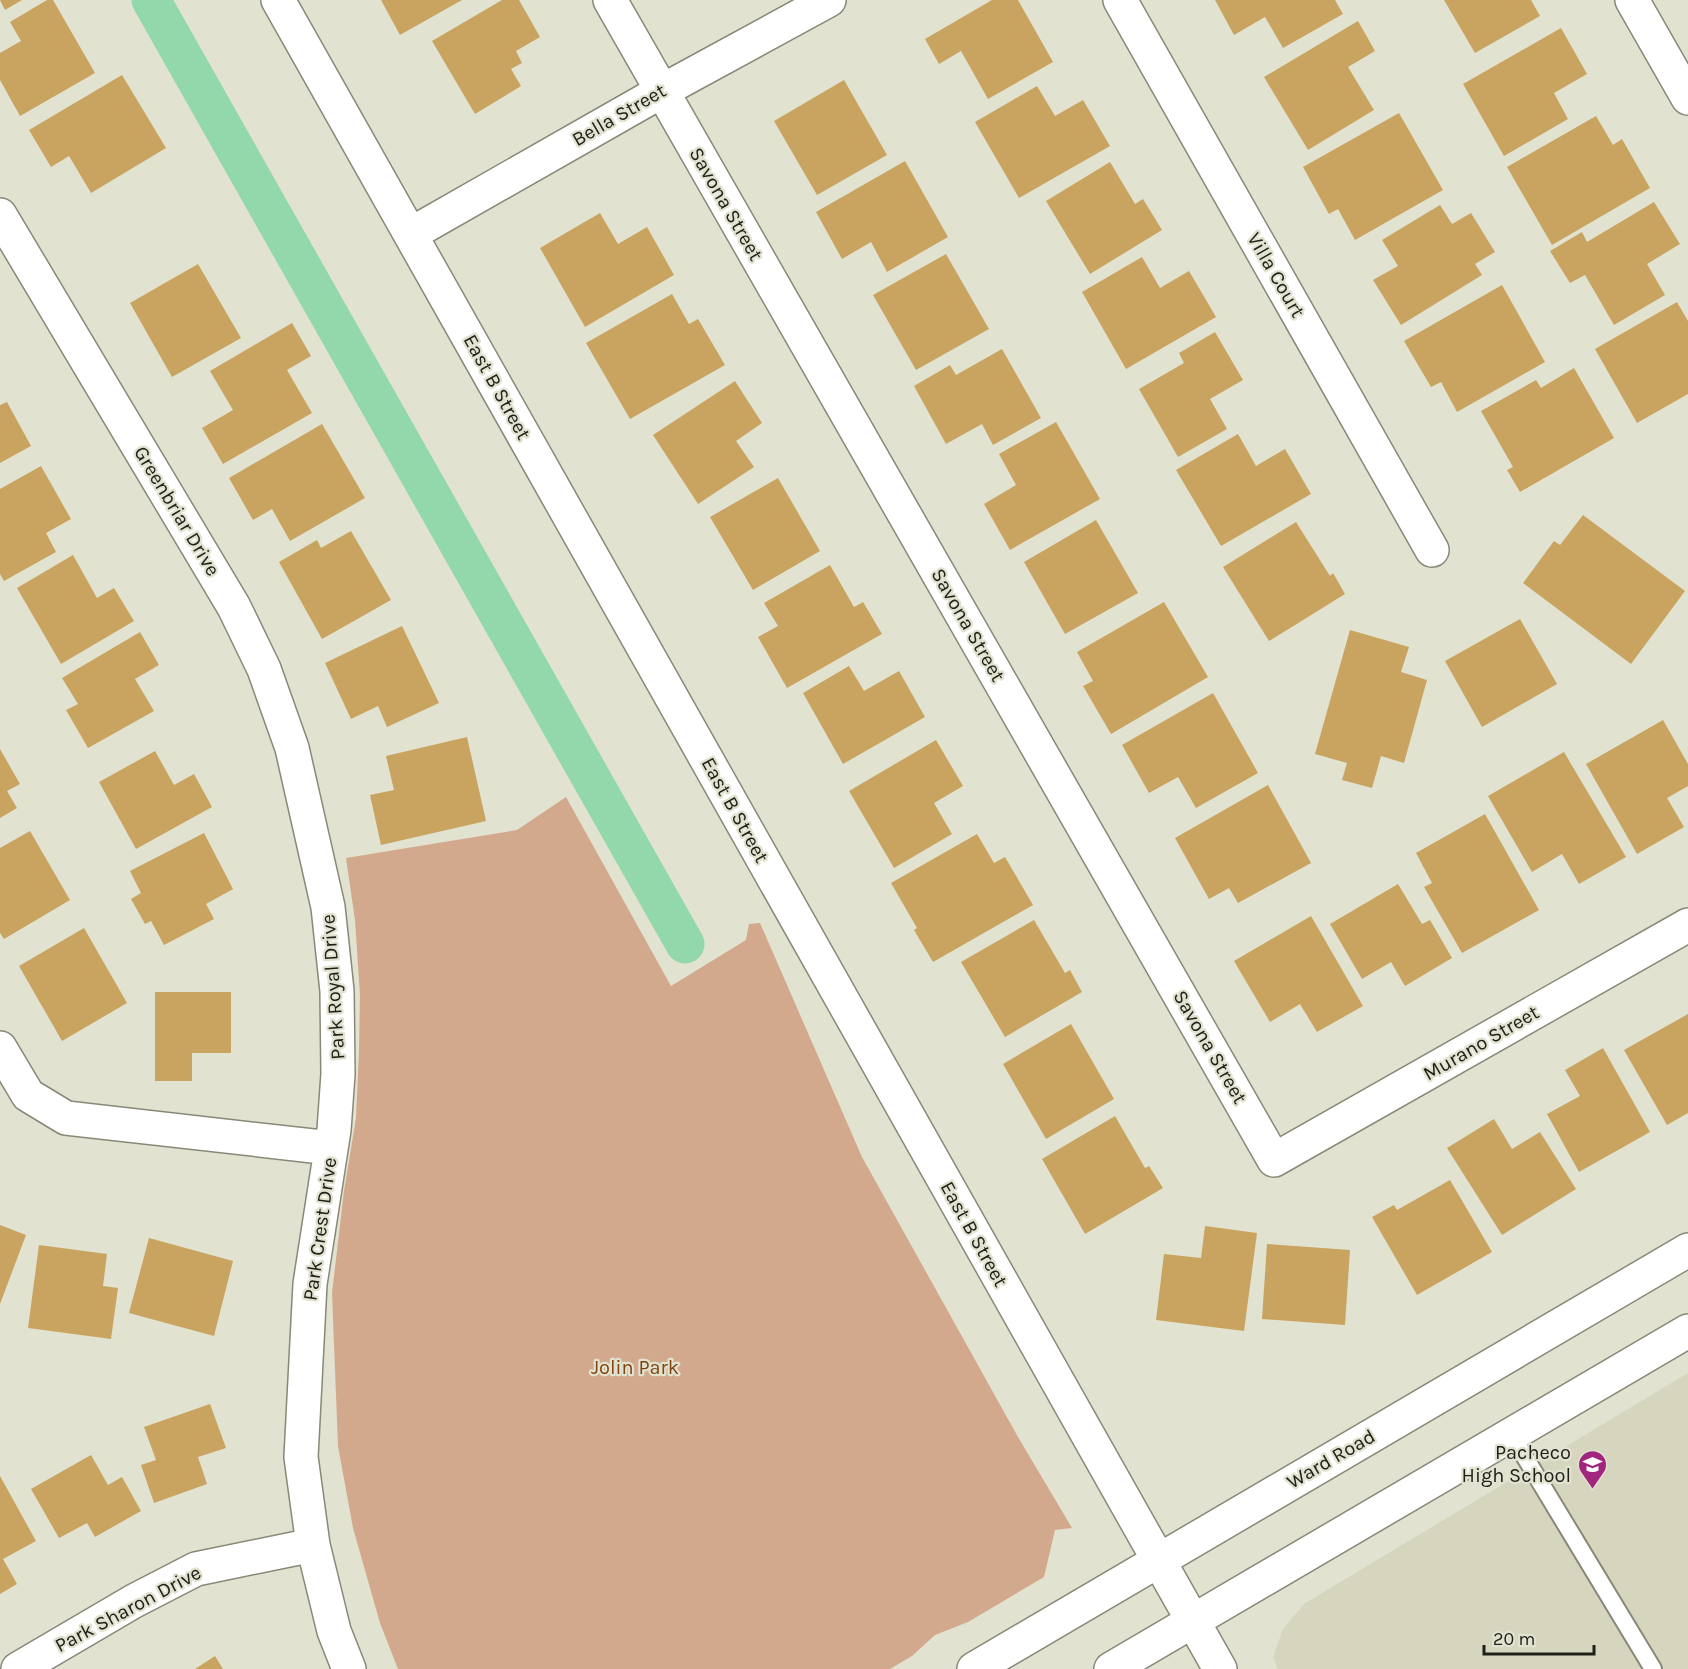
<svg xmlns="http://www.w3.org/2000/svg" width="1688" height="1669" viewBox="0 0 1688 1669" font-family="Karla,sans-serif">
<rect width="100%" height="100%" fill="#e2e2d0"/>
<path fill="#d6d5bd" d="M1688 1373V1669H1278L1273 1657 1283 1629 1304 1604Z"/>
<path fill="#d2a98c" d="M566 797 671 986 746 940 749 924 760 923 862 1157 1018 1437 1072 1528 1055 1530 1044 1577 968 1622 935 1635 912 1656 890 1669H398L380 1623 353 1528 338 1446 332 1293 344 1191 356 1118 359 1052 360 995 355 920 346 858 517 830Z"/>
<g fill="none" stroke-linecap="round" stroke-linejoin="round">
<path stroke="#92d8aa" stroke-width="39" d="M151 0 685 944"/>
</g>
<path fill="#c9a460" d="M0 0H22L5 10Z
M47 0H53L95 73 20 116 0 80V53L21 41 10 22Z
M381 0H462L400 35Z
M502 0H519L540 37 516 51 522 63 511 69 521 86 475 114 432 41Z
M992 0H1018L1053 62 988 99 961 51 939 64 925 39Z
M1215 0H1335L1343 14 1283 48 1265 17 1234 35Z
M1444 0H1531L1540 16 1475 53Z
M1358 21 1375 51 1348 67 1374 110 1308 150 1264 77Z
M1561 28 1587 74 1554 93 1568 119 1504 156 1463 84Z
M122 75 166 148 91 193 69 156 51 167 29 130Z
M844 80 887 155 817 195 774 121Z
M1037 86 1055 116 1083 100 1110 146 1019 198 975 122Z
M1399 113 1443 190 1355 240 1338 209 1329 214 1303 167Z
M1596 116 1613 145 1622 139 1650 188 1552 245 1507 167Z
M905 161 948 237 887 272 871 242 842 259 816 212Z
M1110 162 1135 204 1143 199 1162 230 1090 274 1046 201Z
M1654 202 1680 244 1647 264 1665 295 1614 325 1585 275 1570 283 1550 251 1582 232 1587 242Z
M1440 205 1452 224 1471 213 1495 252 1475 264 1482 275 1401 325 1373 280 1398 266 1382 240Z
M600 213 618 244 647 227 674 275 585 327 540 248Z
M946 254 989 329 916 370 873 295Z
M1142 257 1160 288 1189 271 1216 317 1126 369 1082 292Z
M198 264 241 338 172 377 130 303Z
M1502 285 1545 362 1457 412 1441 382 1431 387 1404 341Z
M672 294 689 324 698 319 725 365 630 419 586 343Z
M1677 302 1688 321V394L1637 423 1595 349Z
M292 323 311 356 287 370 312 413 223 464 202 428 233 410 210 371Z
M1215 332 1243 380 1210 399 1227 429 1178 457 1139 389 1184 363 1179 353Z
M1002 349 1041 418 993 445 982 424 946 444 914 386 950 365 956 375Z
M1574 368 1614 438 1520 492 1507 470 1513 467 1481 411 1536 380 1541 388Z
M735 381 762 423 736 441 754 467 698 504 653 435Z
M7 402 31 446 0 463V405Z
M1056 422 1100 499 1010 550 984 504 1016 485 999 454Z
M322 424 365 498 290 541 272 509 253 520 229 478Z
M1238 434 1256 466 1285 449 1311 494 1221 546 1176 470Z
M41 466 71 519 46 533 56 552 4 581 0 574V489Z
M778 478 820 551 753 590 710 517Z
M1583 515 1685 591 1631 664 1523 583 1554 541 1560 545Z
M1096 520 1138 593 1065 634 1024 562Z
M1296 522 1330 576 1333 573 1345 594 1269 641 1223 567Z
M351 531 391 600 322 639 279 562 317 540 321 548Z
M73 555 97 598 114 588 134 621 61 664 17 588Z
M830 565 854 607 863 602 882 634 787 688 758 637 778 626 764 603Z
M1164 602 1208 677 1111 734 1083 686 1093 681 1077 652Z
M1520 619 1557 684 1482 727 1445 661Z
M402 626 439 703 387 727 378 706 351 719 325 663Z
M1350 630 1409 647 1401 672 1427 680 1404 763 1381 756 1372 788 1342 780 1347 763 1315 754Z
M140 632 159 665 135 679 154 711 88 748 66 710 78 704 62 678Z
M849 666 864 691 899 671 925 717 843 764 803 693Z
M1213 693 1258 773 1196 808 1178 777 1149 793 1122 745Z
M1663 720 1688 764V786L1667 798 1684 827 1637 854 1586 764Z
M467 737 486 821 381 845 370 795 394 790 386 756Z
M936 740 963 786 934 803 952 834 894 868 849 791Z
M0 749 20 784 7 791 17 808 0 818Z
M155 751 174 785 194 774 212 807 136 849 99 782Z
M1564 752 1626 857 1579 884 1562 854 1532 872 1488 796Z
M1268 785 1311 863 1238 903 1229 888 1209 899 1175 838Z
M1485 814 1539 910 1462 953 1424 887 1432 883 1416 853Z
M30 831 70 900 4 939 0 933V848Z
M204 833 233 889 206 904 214 919 164 945 151 921 145 924 131 899 141 893 130 871Z
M977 834 994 863 1005 857 1033 905 933 962 914 930 917 928 891 883Z
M1398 884 1422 924 1430 920 1452 958 1405 986 1391 962 1362 979 1330 924Z
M1311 916 1363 1006 1317 1032 1300 1004 1270 1022 1234 961Z
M1034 920 1065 973 1070 970 1082 992 1005 1037 961 962Z
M84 928 127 1003 62 1041 19 966Z
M155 992H231V1053H192V1081H155Z
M1688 1014V1113L1667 1125 1624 1050Z
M1071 1024 1114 1099 1046 1139 1003 1064Z
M1603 1048 1650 1132 1579 1172 1547 1114 1580 1096 1565 1070Z
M1115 1116 1145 1168 1149 1166 1163 1188 1085 1234 1042 1159Z
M1494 1119 1512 1149 1540 1132 1576 1189 1502 1235 1447 1148Z
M1450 1180 1492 1252 1417 1295 1372 1217 1394 1205 1397 1210Z
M0 1225 26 1235 0 1304Z
M1205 1226 1257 1233 1244 1331 1156 1320 1164 1254 1201 1258Z
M149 1238 233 1261 214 1336 129 1313Z
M1267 1244 1350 1250 1345 1325 1262 1319Z
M39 1245 107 1254 103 1286 118 1288 111 1339 28 1328Z
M210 1404 226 1448 198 1457 207 1484 154 1503 141 1465 156 1460 144 1427Z
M91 1455 108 1485 122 1477 141 1511 95 1537 87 1523 59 1538 31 1489Z
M0 1476 36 1541 3 1559 17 1584 0 1594Z
M215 1656 223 1669H195Z"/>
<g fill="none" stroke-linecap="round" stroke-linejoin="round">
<defs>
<path id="lane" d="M1511 1434 1653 1669"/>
<path id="street" d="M278 0 1220 1669
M610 0 1274 1160 1688 925
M1120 0 1432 550
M1632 0 1688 98
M0 215 234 607 264 669 292 748 328 907 337 991 338 1074 334 1130 310 1284 301 1457 313 1545 334 1631 349 1669
M411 234 662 91 829 0
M0 1048 28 1095 66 1118 331 1148
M18 1669 134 1601 196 1569 313 1545
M974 1669 1688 1250
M1111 1669 1688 1331"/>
</defs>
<use href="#lane" stroke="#898878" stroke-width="20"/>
<use href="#street" stroke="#898878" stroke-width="36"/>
<use href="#lane" stroke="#fff" stroke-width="16"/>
<use href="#street" stroke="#fff" stroke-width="33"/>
</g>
<defs>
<symbol id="school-pin" viewBox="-11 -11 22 30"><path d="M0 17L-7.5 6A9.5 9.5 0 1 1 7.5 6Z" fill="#a1277e" stroke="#e2e2d0"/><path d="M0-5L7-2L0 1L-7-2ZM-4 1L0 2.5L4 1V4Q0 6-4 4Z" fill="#fff"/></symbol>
</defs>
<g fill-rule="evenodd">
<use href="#school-pin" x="1576" y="1448" width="33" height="45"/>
</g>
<g text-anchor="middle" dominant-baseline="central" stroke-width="4.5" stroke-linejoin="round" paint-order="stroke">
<g font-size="20" fill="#202019" stroke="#e2e2d0">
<text transform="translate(619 115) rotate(-30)">Bella Street</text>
<text transform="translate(726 204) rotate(60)">Savona Street</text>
<text transform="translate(1276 275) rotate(60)">Villa Court</text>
<text transform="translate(497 387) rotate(61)">East B Street</text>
<text transform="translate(177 511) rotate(59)">Greenbriar Drive</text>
<text transform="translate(968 625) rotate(60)">Savona Street</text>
<text transform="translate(735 810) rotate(61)">East B Street</text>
<text transform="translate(333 987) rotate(-94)">Park Royal Drive</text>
<text transform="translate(1481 1043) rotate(-30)">Murano Street</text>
<text transform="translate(1210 1047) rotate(60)">Savona Street</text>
<text transform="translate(320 1229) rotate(-82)">Park Crest Drive</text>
<text transform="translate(974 1234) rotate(61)">East B Street</text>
<text transform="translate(1331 1459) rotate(-30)">Ward Road</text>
<text transform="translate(128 1609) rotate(-28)">Park Sharon Drive</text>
</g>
<g font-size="20" fill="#7f4410" stroke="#e2e2d0">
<text x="635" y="1367">Jolin Park</text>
</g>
<g font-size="20" fill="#202019" stroke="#e2e2d0" text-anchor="end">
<text x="1571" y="1452">Pacheco<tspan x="1571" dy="23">High School</tspan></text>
</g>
</g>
<path d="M1484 1645v9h110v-9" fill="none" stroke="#202019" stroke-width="3"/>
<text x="1493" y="1645" font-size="18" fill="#202019" stroke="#e2e2d0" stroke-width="4.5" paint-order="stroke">20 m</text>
</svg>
